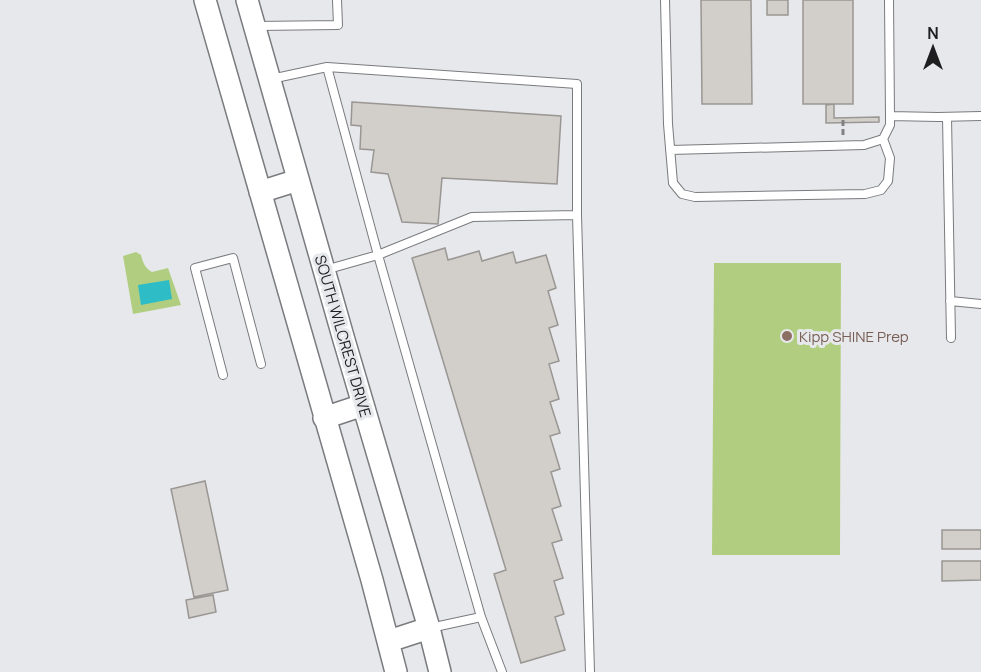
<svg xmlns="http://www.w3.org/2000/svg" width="981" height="672" viewBox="0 0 981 672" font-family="Manrope,sans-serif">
<rect width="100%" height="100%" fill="#e7e8ec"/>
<path fill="#b1ce80" d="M136 252 141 255C143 263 145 268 152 272L168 268 181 305 133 314 123 256Z
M714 263H841L840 555H712Z"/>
<path fill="#2ebcc6" d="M169 280 172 299 141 305 138 285Z"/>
<path fill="#d2cfcb" stroke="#999693" stroke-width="1.5" d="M701 0H751L752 104H702Z
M767 0H788V15H767Z
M803 0H853V104H803Z
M352 102 561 116 557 184 442 178 438 224 402 222 388 174 371 172 374 150 360 149 361 126 351 125Z
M834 104V118L879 117V122L826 123V105Z
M445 248 448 260 479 251 482 261 513 252 516 263 546 255 556 288 548 291 558 325 549 328 559 361 549 364 559 399 550 402 560 433 550 436 560 469 551 472 561 506 552 509 562 540 552 543 563 578 554 581 564 614 555 617 565 650 521 663 494 574 506 570 412 258Z
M205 481 228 590 194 597 171 489Z
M942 530H981V549H942Z
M942 561H981V580L942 581Z
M213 595 216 612 189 618 186 600Z"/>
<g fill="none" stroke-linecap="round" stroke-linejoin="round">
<defs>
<path id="lane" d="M665 0 668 124 673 183 682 194 695 197 865 194 881 190 888 181 890 158 883 139 890 125V116
M889 0 890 116 938 117 981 116
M256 26 338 25 337 0
M327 67 378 255 481 617 502 672
M271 79 327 67 577 84V215L590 672
M947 117 951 338
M670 150 864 145 883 139
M325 270 378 255 472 217 577 215
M950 301 981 304
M223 375 195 268 233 258 261 364
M430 628 481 617"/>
<path id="secondary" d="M205 0 372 580 396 672
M247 0 344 340 429 628 440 672
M260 192 298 180
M324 418 363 405
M389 641 429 628"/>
</defs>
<use href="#lane" stroke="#7a7b7e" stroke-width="10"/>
<use href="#secondary" stroke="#7a7b7e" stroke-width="24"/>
<path stroke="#808184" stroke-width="3" stroke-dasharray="6 3" stroke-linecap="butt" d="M843 120V135"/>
<use href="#lane" stroke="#fff" stroke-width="8"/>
<use href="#secondary" stroke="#fff" stroke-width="21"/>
</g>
<circle fill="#8d6e63" stroke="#e7e8ec" stroke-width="2" cx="787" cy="336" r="6"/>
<g text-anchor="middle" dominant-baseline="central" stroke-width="6" stroke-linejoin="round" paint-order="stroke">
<g font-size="15" fill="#1e1e20" stroke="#e7e8ec">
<text transform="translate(343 336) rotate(74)">SOUTH WILCREST DRIVE</text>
</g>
<g font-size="15" fill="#785e54" stroke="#e7e8ec" text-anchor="start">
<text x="799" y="336">Kipp SHINE Prep</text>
</g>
</g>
<g transform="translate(933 48)" stroke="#e7e8ec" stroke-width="4.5" paint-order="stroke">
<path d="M0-4.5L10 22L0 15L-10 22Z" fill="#1e1e20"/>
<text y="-9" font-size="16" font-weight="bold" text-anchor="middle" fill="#1e1e20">N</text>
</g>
</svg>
